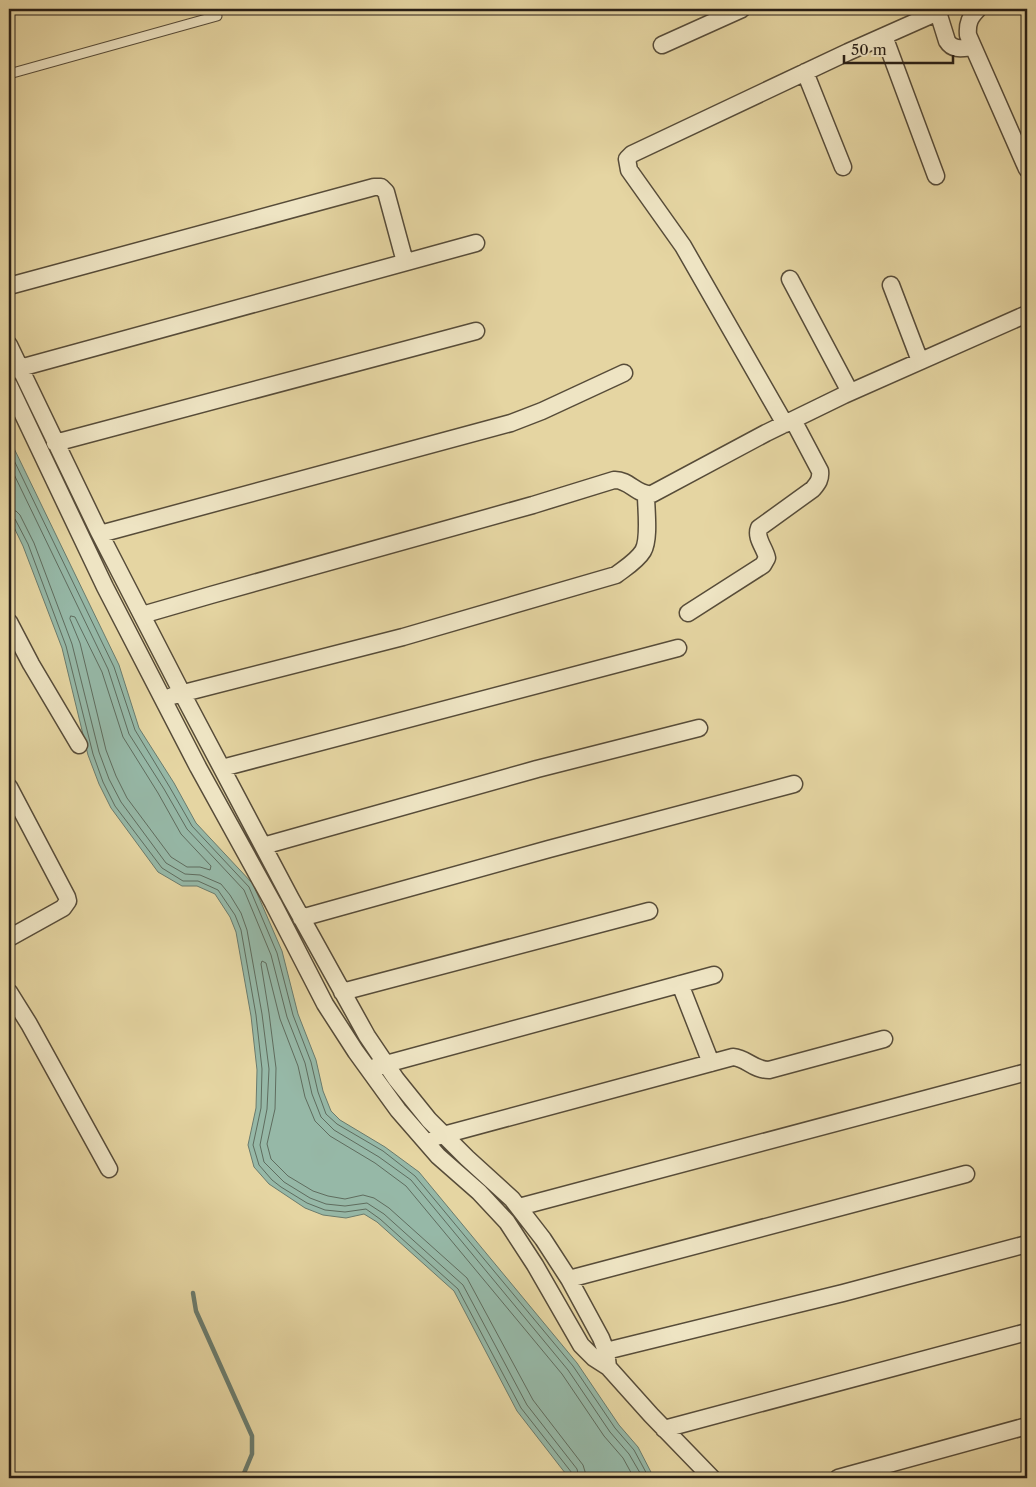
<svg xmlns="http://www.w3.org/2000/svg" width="1036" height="1487" viewBox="0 0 1036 1487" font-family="'Libre Caslon Text',serif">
<rect width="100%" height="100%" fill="#e5d5a2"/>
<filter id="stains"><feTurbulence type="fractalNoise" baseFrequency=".004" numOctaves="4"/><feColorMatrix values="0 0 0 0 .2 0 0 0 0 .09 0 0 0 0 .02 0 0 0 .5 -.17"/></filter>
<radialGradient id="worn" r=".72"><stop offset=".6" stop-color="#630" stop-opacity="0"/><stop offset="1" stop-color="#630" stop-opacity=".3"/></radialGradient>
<path fill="#96b8a7" stroke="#6a7b6d" d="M9 438 119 665 139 728 174 783 196 823 253 884 282 951 298 1014 316 1060 323 1091 331 1111 340 1120 385 1147 419 1172 577 1363 619 1425 638 1447 654 1478H569L517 1411 454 1291 377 1222 364 1214 346 1218 323 1215 305 1208 269 1184 254 1167 248 1145 256 1108 257 1070 251 1016 236 932 230 917 215 894 197 886H182L158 872 111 808 99 784 88 755 62 648 23 546 9 517Z"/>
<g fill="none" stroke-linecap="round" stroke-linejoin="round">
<path stroke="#5f6c5e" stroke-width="1" d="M9 450 114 667 135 730 169 786 192 826 249 887 277 953 293 1015 311 1062 318 1092 326 1114 337 1124 383 1151 415 1176 573 1366 615 1428 634 1450 649 1478
M9 464 108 669 129 734 164 789 187 829 244 890 271 955 287 1017 305 1063 312 1094 321 1117 334 1130 379 1157 411 1180 568 1370 610 1432 629 1454 643 1478
M9 510 16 511 20 515 34 543 72 644 99 752 109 779 121 802 166 863 185 874 200 875 221 884 230 895 241 913 247 930 262 1014 269 1069 267 1109 260 1145 264 1162 284 1182 310 1198 326 1204 345 1206 367 1203 384 1214 463 1285 527 1405 577 1469 579 1478
M9 517 15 519 28 544 66 646 93 754 103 782 115 806 162 868 183 881H198L218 890 235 915 241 930 256 1015 262 1069 261 1108 253 1145 259 1165 272 1180 281 1187 307 1203 325 1210 345 1212 366 1209 380 1219 458 1289 521 1408 572 1473 573 1478
M71 616 75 617 102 672 123 737 158 793 181 834 211 866 210 870 200 867H187L171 857 127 798 116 776 106 750 80 643 70 619Z
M587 1478 583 1465 533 1400 467 1278 389 1208 374 1198 363 1195 345 1199 328 1196 313 1191 288 1176 271 1159 267 1144 275 1109 276 1068 269 1013 261 964 262 961 266 963 280 1019 298 1066 305 1097 315 1121 330 1136 375 1163 406 1186 562 1374 604 1436 623 1458 634 1478"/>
<path stroke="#6a7b6d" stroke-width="4.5" d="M193 1293 196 1311 252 1436V1454L242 1478"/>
<defs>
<path id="service" d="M9 74 217 16"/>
<path id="minor" d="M937 9 947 41C953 51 963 48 973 47
M978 9C970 17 967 23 968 35L1027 169
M884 36 936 176
M662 45 742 9
M805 72 843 167
M790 279 850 392
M891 285 920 361
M9 286 374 187H381L386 192 405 262
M9 345 98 530 182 693 291 899 367 1036 396 1079 429 1120 467 1158 512 1199 543 1239 569 1279 601 1338 606 1351 608 1367
M9 371 476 243
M9 385 105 587 198 767 273 903 325 1004 356 1052 398 1110 438 1156 479 1192 507 1222 535 1265 581 1345 594 1358 608 1367 651 1415 712 1478
M785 424 683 246 629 170 627 159 632 154 848 52 938 12
M55 443 476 331
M100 534 511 423 542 411 624 373
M688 613 763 565 767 558C765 548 755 538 759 528L813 489C818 483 821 479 820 471L793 420
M142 615 211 595 533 505 614 480C629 479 637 496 652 494L766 433 844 395 1027 314
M9 622 31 664 79 745
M172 696 403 637 616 575C625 568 637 561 643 551 650 539 646 509 646 495
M222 768 678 648
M9 787 67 897 68 901 63 908 9 938
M263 846 537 769 699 728
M301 918 549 849 794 784
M680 984 711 1063
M9 992 29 1024 109 1169
M342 992 649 911
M375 1067 714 975
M436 1137 733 1057C747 1058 753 1070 769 1070L884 1039
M519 1207 1027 1072
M569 1279 966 1174
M606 1351 843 1293 1027 1244
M664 1429 1027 1332
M838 1478 1027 1426"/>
</defs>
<use href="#service" stroke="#574c39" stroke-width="11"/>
<use href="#minor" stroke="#574c39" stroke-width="19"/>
<use href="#service" stroke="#eee4c3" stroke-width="9"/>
<use href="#minor" stroke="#eee4c3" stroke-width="16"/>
</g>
<rect width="1036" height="1487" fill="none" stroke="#e5d5a2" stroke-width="30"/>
<rect x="10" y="10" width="1016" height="1467" fill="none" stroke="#281f16" stroke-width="2.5"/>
<rect x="15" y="15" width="1006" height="1457" fill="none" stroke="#281f16"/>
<path d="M844 55v8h109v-8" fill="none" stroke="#281f16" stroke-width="2.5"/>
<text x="851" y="55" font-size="15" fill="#281f16" stroke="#eee4c3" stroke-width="4" paint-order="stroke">50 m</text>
<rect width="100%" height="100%" filter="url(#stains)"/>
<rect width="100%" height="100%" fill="url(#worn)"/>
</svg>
